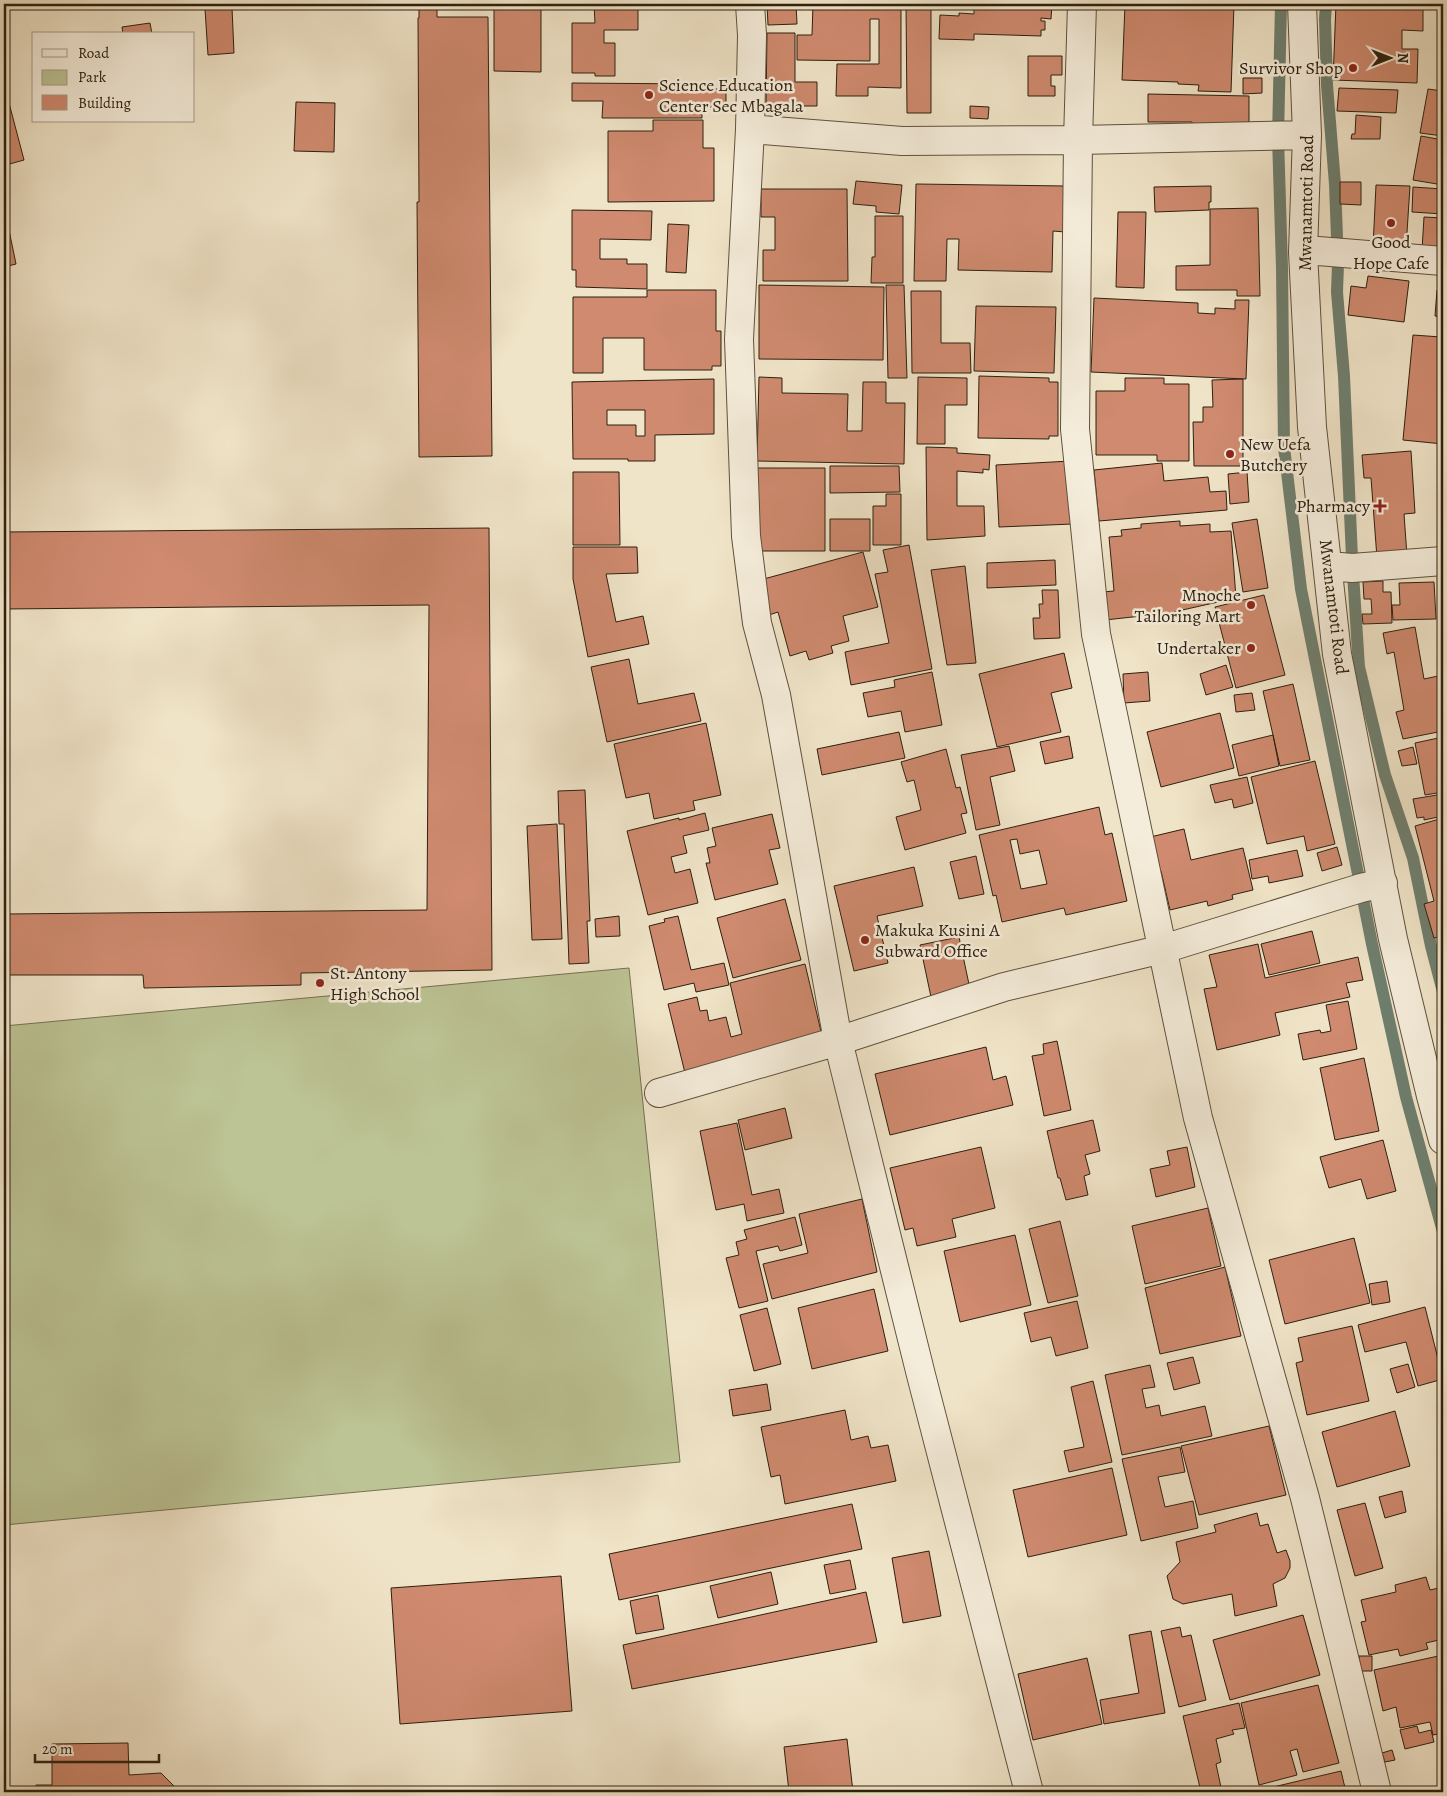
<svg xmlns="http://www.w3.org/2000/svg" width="1447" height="1796" viewBox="0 0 1447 1796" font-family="Alegreya,serif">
<rect width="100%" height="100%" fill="#f0e4c8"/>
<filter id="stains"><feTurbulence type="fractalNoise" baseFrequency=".004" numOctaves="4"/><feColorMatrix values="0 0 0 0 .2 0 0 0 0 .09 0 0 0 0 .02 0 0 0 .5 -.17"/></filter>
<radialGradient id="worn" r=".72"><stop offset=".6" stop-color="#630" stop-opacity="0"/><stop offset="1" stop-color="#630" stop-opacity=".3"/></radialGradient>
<path fill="#bcc394" stroke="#747252" d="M629 968 680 1462 4 1525V1026Z"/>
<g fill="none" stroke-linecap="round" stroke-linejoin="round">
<path stroke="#6f7f6f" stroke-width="12" d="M1281 4 1278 137 1282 268 1284 447 1301 589 1372 944 1406 1097 1443 1232
M1326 4 1325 19 1327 85 1335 184 1338 264 1337 292 1344 376 1352 558 1359 667 1385 775 1413 858 1431 946 1443 992"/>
</g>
<path fill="#cf8a6f" stroke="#2d200f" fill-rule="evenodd" d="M419 4H437V17H488L492 456 419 457 417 202H419L418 18H419Z
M494 4H541V72L494 71Z
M594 4H638V30H604V43H615V76H595V73H572V23H595Z
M767 4H796L797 24 768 25Z
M813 4H901V88L868 87V96H836L837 64H879V19H870V61L797 60V35H812Z
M906 4H931V113H907Z
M1034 4H1052L1051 19 1041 18V21H1045V30H1041V36L974 34V40L939 39 940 15 959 16V13L974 14V8L1034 9Z
M1125 4H1234L1231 92 1198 91 1199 85 1178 84V82L1122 80Z
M1336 4 1423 5V31L1402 30V49H1418L1417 83 1333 80Z
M232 8 234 53 208 55 205 9Z
M150 23 152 34H123L122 27Z
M767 33H795V82H817V106H766Z
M1028 56H1062V75H1051V86H1055V96H1028Z
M1243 78H1262V93L1243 94Z
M572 83 701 84V89H726V107H702V118H602L603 101H572Z
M1339 88 1398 90 1396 113 1337 111Z
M1428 89 1443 91V136L1420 133Z
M1148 94 1249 96V131L1192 130V122H1148Z
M296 102 335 103 334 152 294 151Z
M9 103 24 160 6 165 4 159V105Z
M970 106 989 107 988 119 970 118Z
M1356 115 1381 117 1380 139H1351L1352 134H1355Z
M653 120H703V148H714V201L608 202V131H653Z
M1421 136 1443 140V185L1413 180Z
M856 181 902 185 899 214 876 212V206L853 204Z
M1340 182H1361V205L1340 204Z
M916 184 1066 186 1065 232 1053 231 1052 272 958 270 959 239H947L946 281H914Z
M1376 185 1410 186 1406 248 1373 247Z
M1211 186V202H1209V210L1155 212 1154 187Z
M1413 187 1443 189V214L1412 212Z
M761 189H847L848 281H763V250H775V217H761Z
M4 206 16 264 4 267Z
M1258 208 1260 296H1237V290H1176V266L1210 265V209Z
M572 210 652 211 651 240 600 239V259H627V264H647V289L576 287V270H572Z
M1118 212H1146L1144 288 1116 287Z
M875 216H903V283H871L872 257H875Z
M1424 217 1443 218V251L1422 250Z
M668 224 689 225 686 273 666 272Z
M1368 276 1409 281 1404 322 1348 315 1351 286 1366 288Z
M759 285 884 287 883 360 759 359Z
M886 285H904L907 378H888Z
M647 290H716V331H721V366H712V370H644V338H603V373H573V297H647Z
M1437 290 1443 291V317L1435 316Z
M911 291H941V343H970L971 373H912Z
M1094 298 1198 303V313L1215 314V308L1235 309V300H1249L1246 379 1091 372Z
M976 306 1056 307 1054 373 974 371Z
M1413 335 1441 337 1438 367H1443V444L1403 440Z
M979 376 1049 378V382H1058V436H1049V439L978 438Z
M759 377 782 378V393L848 394 847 431H862L863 382H886V403H905L904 464 757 461Z
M918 377 967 378V405H945V444H917Z
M1125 378H1164V384H1189V461H1157V455H1096V391H1125Z
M714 379V434L655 435V461H628V459H573L572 382ZM607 410H645V436H636V425H607Z
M1243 379V466H1194L1193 422H1203V407H1213L1212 380Z
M926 447 957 448V453L990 455 989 470 983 469V473L957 471V506H984L985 536 927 540Z
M1411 451 1415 513 1404 514 1407 556 1377 558 1371 478H1364L1362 455Z
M1071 461 1073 524 999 527 996 465Z
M1162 463 1164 481 1208 477 1210 492 1226 491 1227 510 1099 521 1094 470Z
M830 466H899L900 492 830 493Z
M757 468H825V551H757Z
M573 472H619L620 545H573Z
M1247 472 1249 502 1230 504 1228 474Z
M886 494H901V545H873V506H886Z
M830 519H870V551H830Z
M1257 519 1268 588 1243 592 1232 523Z
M1180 521V526L1210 524V532L1231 531 1236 598 1169 613 1105 620 1102 592 1114 591 1109 537 1122 536 1121 530 1141 528V524Z
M489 528 492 970 301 973V985L144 988 143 975H4V914L427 910 429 605 4 609V532Z
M909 545 932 669 851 685 845 652 889 643 875 574 888 572 883 550Z
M573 547H637L638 573 606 574 616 622 643 616 649 644 588 657 573 579Z
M863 552 878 607 843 616 849 641 831 646 833 653 809 660 806 651 790 656 778 612 769 615 760 580Z
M1055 560 1056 585 987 588V563Z
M965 566 976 663 947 665 931 570Z
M1383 581V592H1391L1392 623 1363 624 1362 614H1372L1371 599H1364L1363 582Z
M1434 582 1436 619 1393 620 1392 605H1400L1399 583Z
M1042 590H1058L1060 638 1034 639 1033 618H1040L1039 604H1043Z
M1264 595 1285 675 1236 688 1215 607Z
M1415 627 1424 679 1443 675V731L1403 739 1396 712 1404 710 1394 652 1387 654 1383 633Z
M1064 653 1072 688 1051 693 1061 732 997 747 979 674Z
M629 659 638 704 694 693 701 721 607 742 591 667Z
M1226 665 1233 687 1206 695 1200 674Z
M932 672 942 725 905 732 901 711 868 717 863 693 895 687 894 680Z
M1148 672 1150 701 1124 703 1123 674Z
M1293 684 1310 760 1280 766 1263 691Z
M1252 693 1255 710 1236 712 1234 695Z
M1220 713 1234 768 1161 787 1147 732Z
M706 723 721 795 693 801 695 810 654 819 649 793 626 798 614 744Z
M899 732 905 758 822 775 817 749Z
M1273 735 1279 766 1239 776 1232 745Z
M1069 736 1073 758 1045 764 1040 742Z
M1443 737V792L1425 795 1415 743Z
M1009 746 1015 771 990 777 1000 825 976 830 961 755Z
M1413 747 1417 764 1402 766 1398 751Z
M946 749 956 788 960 787 967 813 961 814 966 833 905 850 896 817 921 810 914 780 907 782 901 762Z
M1315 761 1335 844 1307 851 1304 836 1267 844 1251 777Z
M1247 777 1253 803 1234 808 1232 799 1215 803 1210 785Z
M585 790 590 921H587L589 963 569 964 564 824H559L558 791Z
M1443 794V816L1424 820V817L1417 818 1413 799Z
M1099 807 1105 835 1112 833 1127 901 1066 915 1064 908 1002 922 996 895 993 896 979 835ZM1017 839 1020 854 1039 850 1047 884 1021 889 1010 840Z
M705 813 709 830 683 836 687 853 671 857 675 873 690 869 698 903 648 915 627 831 679 818V820Z
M772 814 780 848 769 850 778 884 715 900 706 863H710L707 848 716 846 712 828Z
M1443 818V936L1434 938 1424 904 1434 901 1415 826Z
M557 824 562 939 532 940 527 826Z
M1184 829 1191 860 1243 848 1253 890 1232 895 1233 899 1208 906 1207 901 1170 910 1161 871 1155 872 1146 838Z
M1337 847 1342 865 1322 871 1317 853Z
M1297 850 1303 876 1269 883 1268 876 1252 879 1249 860Z
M976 856 984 894 959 899 950 862Z
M914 867 923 906 877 916 888 963 854 971 834 886Z
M785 899 801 960 733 978 717 918Z
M619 916 620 936 596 937 595 919Z
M678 916 691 970 724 963 729 985 696 992 694 983 664 990 649 926 665 922 664 919Z
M1312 931 1320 963 1269 975 1261 944Z
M959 937 970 989 931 997 920 945Z
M1258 944 1265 978 1358 957 1363 980 1346 983 1350 997 1275 1013 1280 1035 1217 1050 1204 989 1217 987 1209 955Z
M805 964 824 1044 686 1077 668 1004 697 997 700 1011 707 1010 709 1021 726 1017 731 1037 742 1034 730 983Z
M1348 1001 1357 1049 1303 1060 1298 1034 1320 1030 1321 1033 1331 1031 1326 1005Z
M1057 1041 1071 1110 1044 1116 1032 1056 1044 1054 1043 1044Z
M986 1047 993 1080 1006 1076 1013 1105 890 1135 875 1074Z
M1364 1058 1379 1131 1335 1140 1320 1068Z
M785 1108 792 1138 745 1150 738 1120Z
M1093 1120 1100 1151 1085 1155 1090 1174 1084 1176 1088 1195 1066 1200 1060 1178H1058L1047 1131Z
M737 1123 752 1195 779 1189 784 1213 747 1221 744 1204 716 1210 700 1131Z
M1383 1140 1396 1191 1367 1199 1361 1179 1329 1188 1320 1157Z
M981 1147 995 1208 952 1219 956 1237 917 1246 913 1228 905 1230 890 1168Z
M1187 1147 1195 1187 1156 1197 1150 1169 1170 1165 1167 1151Z
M862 1199 877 1272 772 1299 763 1264 808 1253 799 1214Z
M1208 1208 1221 1266 1145 1284 1132 1226Z
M795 1217 802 1245 780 1251 778 1246 756 1251 768 1301 739 1308 726 1258 739 1255 736 1242 747 1239 744 1230Z
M1060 1221 1078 1296 1048 1303 1029 1229Z
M1015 1235 1031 1305 960 1322 944 1251Z
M1354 1238 1370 1303 1285 1324 1269 1260Z
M1225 1267 1241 1336 1160 1354 1145 1288Z
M1387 1281 1390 1302 1372 1305 1369 1284Z
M874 1289 888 1351 812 1369 798 1308Z
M1077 1301 1088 1348 1056 1356 1051 1337 1031 1342 1024 1313Z
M1425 1307 1443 1379 1418 1386 1406 1342 1365 1352 1358 1325Z
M767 1308 781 1364 754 1371 740 1315Z
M1352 1326 1369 1401 1307 1415 1296 1363 1303 1361 1298 1338Z
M1193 1357 1200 1383 1174 1390 1167 1363Z
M1408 1364 1415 1387 1397 1393 1390 1369Z
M1150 1365 1155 1387 1142 1389 1146 1408 1159 1405 1161 1416 1205 1406 1212 1436 1122 1455 1105 1375Z
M1093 1381 1112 1462 1069 1472 1064 1451 1084 1447 1071 1387Z
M767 1384 771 1410 733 1416 729 1390Z
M845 1410 851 1440 868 1436 871 1448 888 1445 896 1481 785 1504 780 1475 771 1477 761 1427Z
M1395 1411 1410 1466 1337 1487 1322 1432Z
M1269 1426 1286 1495 1199 1515 1181 1446Z
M1180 1447 1185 1472 1158 1477 1165 1507 1193 1501 1198 1528 1141 1541 1122 1459Z
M1112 1468 1127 1535 1028 1557 1013 1490Z
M1402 1491 1406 1512 1385 1518 1379 1497Z
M1365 1503 1383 1568 1355 1576 1337 1510Z
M852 1504 862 1549 619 1600 609 1554Z
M1257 1513 1260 1526 1268 1524 1277 1553 1286 1550 1290 1561V1568L1285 1578 1273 1584 1277 1606 1235 1616 1232 1594 1183 1604 1173 1599 1167 1576 1180 1562 1176 1542 1216 1532 1214 1525Z
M929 1551 941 1616 903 1623 892 1558Z
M850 1560 856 1589 830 1594 824 1565Z
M771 1572 778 1604 718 1618 710 1586Z
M561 1576 572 1711 400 1724 391 1588Z
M1426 1577 1430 1590 1443 1587V1639L1426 1643 1428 1649 1400 1656 1398 1649 1369 1655 1361 1622 1366 1621 1361 1600 1396 1592 1395 1585Z
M866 1592 877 1642 632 1689 623 1645Z
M658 1595 664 1629 636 1634 630 1601Z
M1303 1615 1320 1675 1230 1700 1213 1640Z
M1180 1627 1182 1637 1191 1635 1206 1700 1179 1707 1161 1631Z
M1151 1631 1165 1713 1104 1724 1100 1700 1139 1693 1129 1635Z
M1443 1655V1733L1433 1735 1430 1722 1400 1728 1396 1707 1383 1711 1374 1670Z
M1359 1656H1372V1671H1359Z
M1087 1658 1102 1724 1033 1740 1018 1674Z
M1318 1685 1339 1763 1303 1772 1297 1749 1290 1751 1297 1775 1259 1785 1241 1703Z
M1239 1703 1245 1728 1232 1730 1234 1734 1216 1739 1221 1762 1216 1764 1222 1792H1201L1183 1716Z
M1417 1726 1419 1733 1431 1730 1434 1742 1405 1749 1400 1730Z
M847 1739 853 1792H789L784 1747Z
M128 1743 129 1775 161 1773 180 1792H36V1785H52V1744Z
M1392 1750 1395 1760 1385 1762 1382 1753Z
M1341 1771 1346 1792H1252Z"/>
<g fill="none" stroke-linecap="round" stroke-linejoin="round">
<defs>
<path id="minor" d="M750 4 752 35 750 129 739 339 746 536 757 623 776 695 838 1041 921 1375 1029 1792
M1082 4 1078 140 1075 429 1096 634 1198 1118 1305 1498 1377 1792
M1302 4 1307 135 1303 252 1312 427 1337 654 1393 939 1431 1096 1443 1140
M750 129 902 141 1078 140 1307 135
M1303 252 1318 251 1443 261
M1329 566 1352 568 1443 561
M659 1093 838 1041 1004 987 1163 949 1361 888 1383 883"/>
</defs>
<use href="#minor" stroke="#5e513d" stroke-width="30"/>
<use href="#minor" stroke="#f5eddb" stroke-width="28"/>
</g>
<g fill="#8f2418" stroke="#f5eddb" stroke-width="2">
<circle cx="1353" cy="68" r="5"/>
<circle cx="649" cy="95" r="5"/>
<circle cx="1391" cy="223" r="5"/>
<circle cx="1230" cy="454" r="5"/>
<path d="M1377.5 498.5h5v5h5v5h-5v5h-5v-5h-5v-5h5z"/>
<circle cx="1251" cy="605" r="5"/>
<circle cx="1251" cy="648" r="5"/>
<circle cx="865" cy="940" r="5"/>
<circle cx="320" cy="983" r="5"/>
</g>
<g text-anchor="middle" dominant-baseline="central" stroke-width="5" stroke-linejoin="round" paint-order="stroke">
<g font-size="18" fill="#2d200f" stroke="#f5eddb" text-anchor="end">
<text x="1343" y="68">Survivor Shop</text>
<text x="659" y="85" text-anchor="start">Science Education<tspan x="659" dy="21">Center Sec Mbagala</tspan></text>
<text x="1391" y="242" text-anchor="middle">Good<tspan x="1391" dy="21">Hope Cafe</tspan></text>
<text x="1240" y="444" text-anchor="start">New Uefa<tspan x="1240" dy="21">Butchery</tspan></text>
<text x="1370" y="506">Pharmacy</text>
<text x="1241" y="595">Mnoche<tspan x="1241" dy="21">Tailoring Mart</tspan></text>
<text x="1241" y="648">Undertaker</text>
<text x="875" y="930" text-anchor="start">Makuka Kusini A<tspan x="875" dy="21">Subward Office</tspan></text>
<text x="330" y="973" text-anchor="start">St. Antony<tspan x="330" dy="21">High School</tspan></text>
</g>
<g font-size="18" fill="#2d200f" stroke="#f5eddb">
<text transform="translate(1306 203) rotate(-89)">Mwanamtoti Road</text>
<text transform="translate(1334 607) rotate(83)">Mwanamtoti Road</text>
</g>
</g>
<rect width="1447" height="1796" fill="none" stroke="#f0e4c8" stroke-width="20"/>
<rect x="5" y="5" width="1437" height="1786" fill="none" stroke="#2d200f" stroke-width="2.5"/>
<rect x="10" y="10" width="1427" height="1776" fill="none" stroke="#2d200f"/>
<rect x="32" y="32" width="162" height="90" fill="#f5eddb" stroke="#a59b89"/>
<rect x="42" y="49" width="25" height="8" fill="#f5eddb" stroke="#a59b89"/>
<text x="78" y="58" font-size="15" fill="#2d200f">Road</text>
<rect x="42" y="70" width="25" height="15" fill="#bcc394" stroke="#a59b89"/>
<text x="78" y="82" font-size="15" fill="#2d200f">Park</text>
<rect x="42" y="95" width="25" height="15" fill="#cf8a6f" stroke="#a59b89"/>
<text x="78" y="108" font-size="15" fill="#2d200f">Building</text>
<g transform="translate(1390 58) rotate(90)" stroke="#f5eddb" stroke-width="4" paint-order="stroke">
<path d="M0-4L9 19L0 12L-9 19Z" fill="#2d200f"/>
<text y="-8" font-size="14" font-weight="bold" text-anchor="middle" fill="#2d200f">N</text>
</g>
<path d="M35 1754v8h124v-8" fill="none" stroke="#2d200f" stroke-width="2.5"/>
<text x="42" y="1754" font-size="15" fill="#2d200f" stroke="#f5eddb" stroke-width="4" paint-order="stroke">20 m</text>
<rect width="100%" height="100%" filter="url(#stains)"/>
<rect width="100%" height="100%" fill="url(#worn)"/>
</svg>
